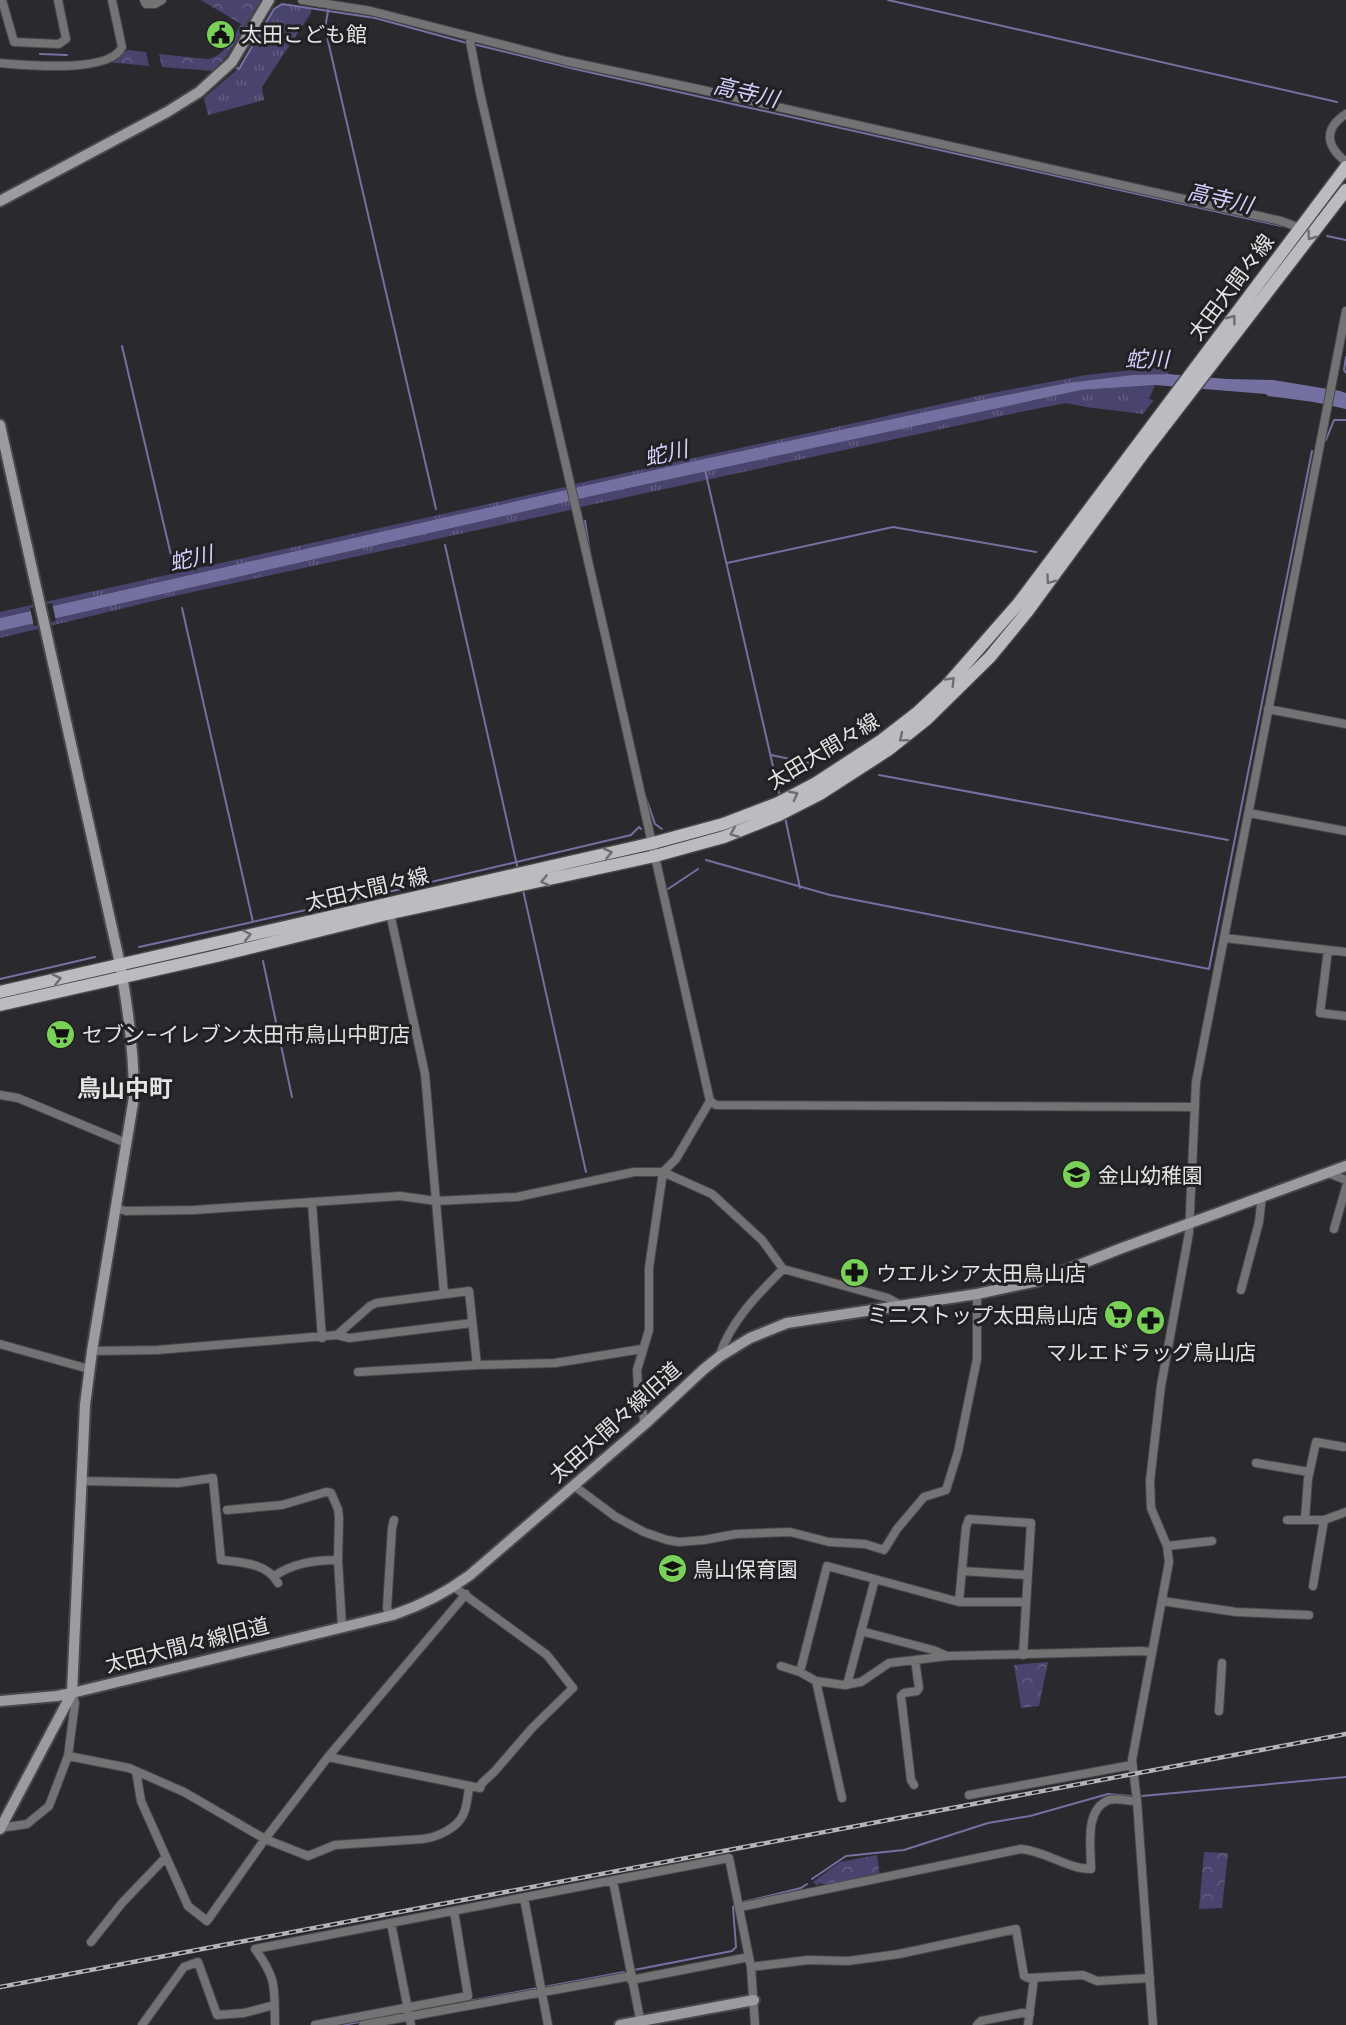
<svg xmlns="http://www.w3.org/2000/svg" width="1346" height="2025" viewBox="0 0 1346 2025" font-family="'Space Grotesk','Noto Sans JP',sans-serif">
<defs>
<pattern id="grass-tufts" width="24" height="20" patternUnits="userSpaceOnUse" patternTransform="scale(1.5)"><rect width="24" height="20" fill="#49446d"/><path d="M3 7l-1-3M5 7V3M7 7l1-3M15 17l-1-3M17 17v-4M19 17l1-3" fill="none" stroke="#635f82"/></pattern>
<pattern id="forest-crowns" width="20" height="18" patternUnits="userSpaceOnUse" patternTransform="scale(1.5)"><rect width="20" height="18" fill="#49446d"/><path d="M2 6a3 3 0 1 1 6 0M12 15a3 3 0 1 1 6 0" fill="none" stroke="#635f82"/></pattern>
</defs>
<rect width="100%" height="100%" fill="#2a2a2e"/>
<path fill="url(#grass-tufts)" d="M282 4 311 8V13L262 87 264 100 208 115 204 98 239 68 274 9Z
M1170 366 1168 374 1132 375 1067 383 991 398 694 461 0 618V612L565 487 566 488 574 486 575 484 987 394 1086 375Z
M1155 385 1149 399 1154 400 1143 414 1086 407 1066 403 1020 412 581 507 579 506 570 510 174 596 0 638V631L601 494 962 415 1081 390Z"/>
<path fill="url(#forest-crowns)" d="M201 0H261L226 57 213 71 162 67 159 54 207 59C224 57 233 38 241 24Z
M128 50 146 52 149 66 108 62Z
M1048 1662 1039 1706 1021 1708 1014 1665Z
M1204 1852 1228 1853 1222 1908 1199 1909Z
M877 1855 880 1876 824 1886V1884L819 1883 818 1886 813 1882 840 1862Z"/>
<path fill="#7570a2" d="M1168 374 1227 379 1273 380 1340 391 1346 393V409L1314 402 1268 396 1266 394 1155 385 1081 390 601 494 0 631V618L694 461 991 398 1067 383 1132 375Z"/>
<path fill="#2a2a2e" d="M52 603 56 621 34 626 30 608Z"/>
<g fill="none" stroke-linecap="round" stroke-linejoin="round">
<path stroke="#7570a2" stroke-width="2" d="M330 0 325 28 436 509
M888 0 1337 102
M473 44 575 69 1281 226
M40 54 67 55
M237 68 239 69 274 9 282 4 375 18 467 43
M1327 236 1346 240
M122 346 174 568
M1346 357 1344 370 1346 373
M1326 440 1334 420H1346
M705 470 780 797
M585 521 591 559
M445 545 518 870
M727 563 893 527 1036 552
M182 608 253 922
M771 755 809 763
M879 775 1228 840
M646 798 655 824 662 829
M785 817 800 888
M706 860 830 895 1209 969 1312 451
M668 889 698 869
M523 890 586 1172
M139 947 397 890 631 835 639 827 641 829
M263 961 292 1097
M0 979 95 957
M1142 1796 1346 1777
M812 1879 846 1856 904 1850 988 1823 1030 1816 1108 1794 1130 1796
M743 1902 801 1888 807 1884
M634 1970 732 1951 736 1947 733 1907 736 1904
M544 1987 624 1972
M411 2012 538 1988
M379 2018 406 2013
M344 2025 364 2021"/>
<defs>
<path id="street" d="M2 0 14 42 59 44 66 39 58 0
M144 0 146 4H155L162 0
M302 0 371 11 566 61 698 89 1281 221 1300 228
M469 36 480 93 604 630 710 1101 676 1159 663 1172 649 1268V1330L637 1370 638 1388 645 1424
M0 63C25 65 110 74 122 47L112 0
M1346 114C1323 129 1326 146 1346 162
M1268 709 1346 724
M1249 813 1346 831
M390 913 425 1074 444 1294
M1225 938 1346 952
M1328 950 1320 1013 1346 1016
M0 1095 18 1098 126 1143
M710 1101 716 1105 1195 1107
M1328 1173 1346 1180
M312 1203 322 1338
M115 1208 126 1211 194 1210 400 1196 436 1201 517 1197 634 1172H663L712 1194 762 1240 783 1269 888 1298 900 1305
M1334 1229 1346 1187
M1241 1290 1259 1222 1262 1196
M337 1335 370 1306 376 1303 469 1291 477 1365
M0 1344 89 1369
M92 1351 157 1350 337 1335 349 1338 472 1323
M719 1357C730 1322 757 1295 783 1269
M358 1372 477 1365 555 1363 642 1349
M1256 1463 1309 1472
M83 1481 178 1483 213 1478 221 1560C241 1562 267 1563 278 1583
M573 1485 616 1517 644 1532 667 1540 679 1542 704 1540 736 1534 790 1532 829 1542 865 1544 884 1550 897 1529 924 1497 946 1490 958 1452 977 1359V1294
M227 1510 282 1505 326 1492 331 1493 338 1509 339 1518 338 1560 342 1627
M1305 1519 1308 1479 1316 1442 1344 1447
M1287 1520H1324L1346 1512
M1167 1546 1212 1541
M962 1571 1028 1575
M274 1576C294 1563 315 1560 338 1560
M1313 1586 1324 1520
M1162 1601 1236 1612 1309 1615
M959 1602 966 1527 969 1519 1031 1523 1023 1655
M390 1616 387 1608 392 1528 394 1520
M861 1631 933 1650 947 1656
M781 1666 800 1672 816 1681 844 1685 861 1682 889 1663 915 1660 948 1656 1141 1651 1152 1652
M800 1672 827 1566 959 1602H1026
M816 1681 842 1798
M847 1685 875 1579
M1219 1711 1222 1663
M68 1756 129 1768 184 1792 265 1839 308 1856 335 1845 423 1839C438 1837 457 1828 463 1815 467 1807 468 1796 469 1787
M328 1757 480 1788 482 1783 494 1772 533 1727 573 1688 547 1655 454 1587
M136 1771 141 1801 188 1906 207 1921 265 1839 328 1757 466 1594
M914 1785 911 1780 901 1696 904 1693 917 1691 919 1688 915 1660
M969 1795 1132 1765
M0 1828 27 1824 49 1806 68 1756 75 1703 72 1693
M613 1881 641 2024
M524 1898 548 2025
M740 1907 1021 1849C1046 1851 1067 1869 1091 1869 1091 1848 1084 1809 1109 1800 1118 1797 1128 1802 1137 1801
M391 1923 411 2025
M91 1942 122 1903 166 1857
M751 1967 808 1960 848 1961 899 1954 1016 1929 1024 1976 1028 1978 1083 1975 1097 1981 1150 1978
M631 1980 749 1957
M142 2025 184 1967 198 1962 217 2015 244 2013 274 2005
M275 2025C274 1988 278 1980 255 1949L729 1858 751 1967 755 2025
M315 2025 468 1996 454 1911
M363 2025 631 1976
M977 2025 981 2021 1022 2013 1030 2014
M1028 2025 1034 1978
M1153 2025 1137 1801 1132 1760 1169 1562 1167 1546 1151 1508 1150 1481 1161 1386 1189 1233 1196 1082 1346 311"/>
<path id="secondary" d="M0 201 167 112 199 92 232 62 269 0
M0 425 120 964C128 1008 134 1052 134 1097L92 1351 85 1405 72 1693 0 1829
M0 1701 57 1696 72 1693 393 1615C422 1605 446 1593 470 1575L645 1424 704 1369 719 1357 750 1338 787 1323 977 1294 1038 1281 1122 1248 1346 1166
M620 2025 754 2000"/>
<path id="primary" d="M0 992 653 843 723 824 778 803 816 783 882 740 918 712 947 685 1018 604 1346 167
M0 1005 217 956 387 914 655 856 724 837 779 815 820 794 888 750 927 719 990 657 1027 612 1145 451 1346 190"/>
</defs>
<use href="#street" stroke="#48484b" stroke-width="10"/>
<use href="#secondary" stroke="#48484b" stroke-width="14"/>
<use href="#primary" stroke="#48484b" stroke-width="15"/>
<use href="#street" stroke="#737375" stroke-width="8"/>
<use href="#secondary" stroke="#9c9ca0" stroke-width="10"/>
<use href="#primary" stroke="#bcbcc0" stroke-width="12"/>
<defs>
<path id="rail" d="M0 1987 1346 1734"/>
</defs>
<use href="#rail" stroke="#b4b4b7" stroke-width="4.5"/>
<use href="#rail" stroke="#212124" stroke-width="2" stroke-dasharray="7" stroke-linecap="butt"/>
</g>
<defs><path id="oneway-chevron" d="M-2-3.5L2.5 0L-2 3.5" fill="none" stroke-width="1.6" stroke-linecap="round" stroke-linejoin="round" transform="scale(1.5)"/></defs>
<g stroke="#6e6e72">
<use href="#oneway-chevron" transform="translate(1311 236) rotate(127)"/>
<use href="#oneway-chevron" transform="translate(1232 319) rotate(-53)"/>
<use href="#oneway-chevron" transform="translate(1050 580) rotate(126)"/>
<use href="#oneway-chevron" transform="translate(951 681) rotate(-46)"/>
<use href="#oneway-chevron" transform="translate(903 738) rotate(141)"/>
<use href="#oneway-chevron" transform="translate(794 795) rotate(-28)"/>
<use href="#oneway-chevron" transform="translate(734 833) rotate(158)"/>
<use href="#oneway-chevron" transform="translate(608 853) rotate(-13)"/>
<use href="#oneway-chevron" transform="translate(545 881) rotate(167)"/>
<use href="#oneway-chevron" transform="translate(247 935) rotate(-12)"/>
<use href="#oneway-chevron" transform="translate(57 979) rotate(-13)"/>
</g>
<defs>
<symbol id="civic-disc" viewBox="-11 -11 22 22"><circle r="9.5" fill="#79d157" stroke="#212124"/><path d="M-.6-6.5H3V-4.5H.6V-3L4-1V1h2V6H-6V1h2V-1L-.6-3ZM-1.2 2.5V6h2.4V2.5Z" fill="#111"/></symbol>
<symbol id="supermarket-disc" viewBox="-11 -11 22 22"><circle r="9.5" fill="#79d157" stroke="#212124"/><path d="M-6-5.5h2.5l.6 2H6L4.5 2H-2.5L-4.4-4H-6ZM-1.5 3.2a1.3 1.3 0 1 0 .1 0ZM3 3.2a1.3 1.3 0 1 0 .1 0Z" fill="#111"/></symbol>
<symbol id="school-disc" viewBox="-11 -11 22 22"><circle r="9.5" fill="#79d157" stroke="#212124"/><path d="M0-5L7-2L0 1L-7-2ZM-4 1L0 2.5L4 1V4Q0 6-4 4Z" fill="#111"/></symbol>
<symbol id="pharmacy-disc" viewBox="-11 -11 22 22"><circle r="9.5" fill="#79d157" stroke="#212124"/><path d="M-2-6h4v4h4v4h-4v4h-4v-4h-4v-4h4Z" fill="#111"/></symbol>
</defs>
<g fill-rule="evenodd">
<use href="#civic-disc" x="204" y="18" width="33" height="33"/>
<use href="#supermarket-disc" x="44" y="1018" width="33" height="33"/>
<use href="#school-disc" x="1060" y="1158" width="33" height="33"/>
<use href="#pharmacy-disc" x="838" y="1256" width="33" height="33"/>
<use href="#supermarket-disc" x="1102" y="1298" width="33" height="33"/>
<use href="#pharmacy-disc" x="1134" y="1304" width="33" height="33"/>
<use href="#school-disc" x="656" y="1552" width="33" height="33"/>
</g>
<g text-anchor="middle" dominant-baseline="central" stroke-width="6" stroke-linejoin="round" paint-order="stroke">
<g font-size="21" fill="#e3e3e5" stroke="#212124" text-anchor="start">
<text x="241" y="34">太田こども館</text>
<text x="82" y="1034">セブン−イレブン太田市鳥山中町店</text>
<text x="1098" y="1175">金山幼稚園</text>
<text x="876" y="1273">ウエルシア太田鳥山店</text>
<text x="1098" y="1315" text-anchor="end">ミニストップ太田鳥山店</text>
<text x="1151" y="1352" text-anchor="middle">マルエドラッグ鳥山店</text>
<text x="693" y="1569">鳥山保育園</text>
</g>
<g font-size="21" fill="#e3e3e5" stroke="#212124">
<text transform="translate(1231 287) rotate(-53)">太田大間々線</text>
<text transform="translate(823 751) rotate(-31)">太田大間々線</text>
<text transform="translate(367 889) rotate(-13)">太田大間々線</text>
<text transform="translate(615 1422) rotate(-42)">太田大間々線旧道</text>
<text transform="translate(187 1645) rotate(-14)">太田大間々線旧道</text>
</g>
<g font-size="22" font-style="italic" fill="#d2cffd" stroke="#212124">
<text transform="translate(746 92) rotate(13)">高寺川</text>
<text transform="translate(1220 198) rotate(13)">高寺川</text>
<text x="1147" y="359">蛇川</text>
<text transform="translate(666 453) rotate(-13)">蛇川</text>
<text transform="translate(191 558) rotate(-13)">蛇川</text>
</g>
<g font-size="24" font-weight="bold" fill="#e3e3e5" stroke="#212124">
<text x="125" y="1088">鳥山中町</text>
</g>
</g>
</svg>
